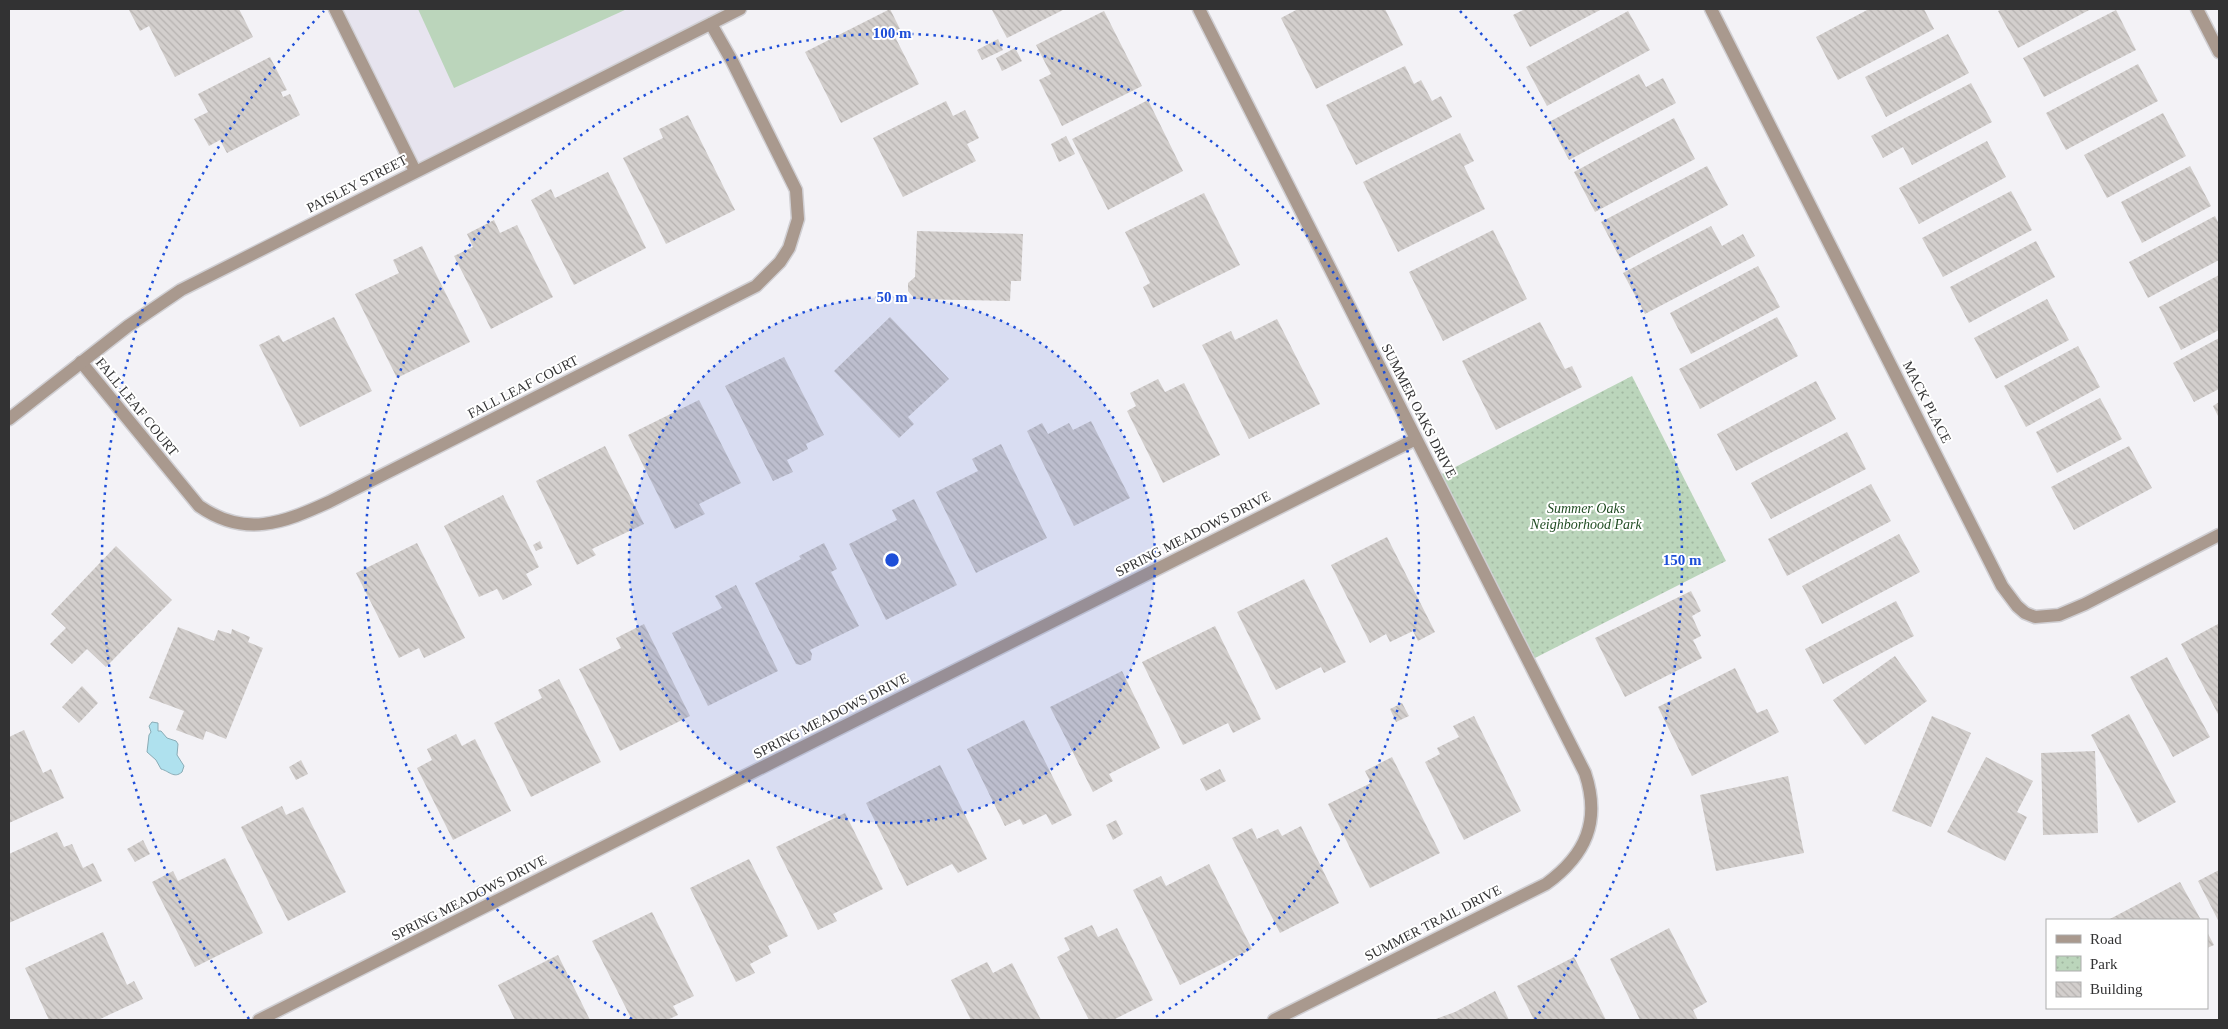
<svg xmlns="http://www.w3.org/2000/svg" width="2228" height="1029" viewBox="0 0 2228 1029" font-family="'Times New Roman',serif">
<defs>
<pattern id="park-dots" width="8" height="8" patternUnits="userSpaceOnUse" patternTransform="scale(1.25)"><rect width="8" height="8" fill="#bbd5bb"/><path d="M2 2h.1M6 6h.1" fill="none" stroke="#a1b7a1" stroke-width="1.8" stroke-linecap="round"/></pattern>
<pattern id="building-back-hatch" width="6" height="6" patternUnits="userSpaceOnUse" patternTransform="scale(1.25)"><rect width="6" height="6" fill="#d3cfcd"/><path d="M-1 5l2 2M0 0l6 6M5-1l2 2" fill="none" stroke="#b6b2b0"/></pattern>
</defs>
<rect width="100%" height="100%" fill="#f3f2f6"/>
<path fill="#e7e4ef" d="M335 9H740L415 171Z"/>
<path fill="#bbd5bb" d="M418 9H627L454 88Z"/>
<path fill="url(#park-dots)" d="M1632 376 1726 561 1529 661 1436 477Z"/>
<path fill="#afe1ee" stroke="#8aacb6" d="M152 722 158 723V731H161L167 738 176 741 178 744 177 755 184 766 182 772C174 779 169 771 161 769L156 760 147 752 149 735 151 732 149 726Z"/>
<path fill="url(#building-back-hatch)" d="M132 9H239L253 37 175 77 149 26 140 31 129 10Z
M890 9 900 29 893 33 919 84 841 123 805 52Z
M996 9H1065L1007 38 992 10Z
M1298 9H1385L1403 45 1316 89 1281 18Z
M1525 9H1602L1530 47 1513 15Z
M1869 9H1924L1934 29 1838 80 1816 37Z
M2002 9H2091L2018 48 1998 11Z
M2116 10 2136 50 2044 97 2023 58Z
M1104 11 1142 86 1062 126 1039 80 1051 74 1036 45Z
M1628 11 1650 50 1547 106 1526 67Z
M1948 34 1969 73 1886 117 1865 77Z
M998 39 1003 50 982 60 977 50Z
M1015 48 1022 61 1002 71 996 58Z
M270 57 287 90 281 92 283 97 290 94 300 115 227 153 220 140 209 146 194 119 208 112 198 94Z
M2138 64 2158 101 2066 150 2046 113Z
M1405 66 1414 84 1421 80 1432 101 1441 96 1452 117 1356 165 1326 105Z
M1639 74 1646 87 1663 78 1676 103 1569 160 1549 122Z
M1971 83 1992 122 1912 165 1903 147 1883 158 1871 136Z
M1148 100 1183 171 1108 210 1072 139Z
M946 101 953 116 965 110 979 138 967 144 976 161 903 197 873 138Z
M2163 113 2186 156 2107 198 2084 155Z
M688 115 735 210 666 244 623 158 663 138 659 129Z
M1674 118 1695 159 1595 212 1574 172Z
M1460 133 1474 161 1464 166 1485 209 1398 252 1363 182Z
M1066 136 1075 154 1059 162 1051 144Z
M1987 141 2006 177 1919 224 1899 188Z
M1707 166 1728 205 1622 262 1601 222Z
M2190 166 2211 206 2142 243 2121 202Z
M608 172 646 248 574 285 531 200 551 189 555 198Z
M2011 191 2032 230 1943 277 1922 238Z
M1204 193 1240 265 1153 308 1143 287 1150 283 1125 232Z
M2215 216 2219 224V260L2148 298 2129 262Z
M494 220 500 233 517 225 553 297 491 329 454 256 473 247 467 234Z
M1711 226 1722 246 1743 234 1755 256 1645 314 1623 273Z
M1493 230 1527 299 1443 341 1409 272Z
M917 231 1023 234 1021 281H1011L1010 301 915 299 908 291V283L915 277Z
M2036 241 2055 277 1969 323 1950 287Z
M422 246 470 342 397 378 355 294 399 273 393 260Z
M1758 266 1780 307 1691 354 1670 313Z
M2219 275V330L2181 350 2159 307Z
M2047 299 2069 340 1996 379 1974 338Z
M334 317 372 391 300 427 259 345 279 335 283 342Z
M890 317 949 379 908 417 914 424 899 438 834 371Z
M1777 317 1798 356 1700 409 1679 369Z
M1277 319 1320 404 1249 439 1202 345 1231 331 1235 340Z
M1540 322 1565 369 1572 366 1582 387 1496 430 1462 361Z
M2219 338V389L2194 402 2173 363Z
M2078 346 2100 387 2026 427 2004 386Z
M784 357 824 435 806 444 808 449 787 460 793 472 773 481 725 386Z
M1158 379 1165 392 1184 383 1220 455 1163 483 1127 411 1136 406 1130 393Z
M1816 381 1836 419 1736 471 1717 434Z
M2100 398 2122 439 2057 473 2036 432Z
M699 400 741 483 699 504 705 514 675 529 628 435Z
M2219 402V418L2213 406Z
M1091 421 1130 498 1074 526 1027 431 1042 423 1048 434 1069 423 1073 430Z
M1847 432 1866 469 1771 519 1751 483Z
M1001 444 1047 538 976 573 936 492 978 471 972 459Z
M605 446 644 524 592 549 596 555 577 565 536 481Z
M2129 446 2152 488 2074 530 2051 487Z
M1871 484 1891 521 1787 576 1768 539Z
M503 495 539 567 526 574 532 585 503 600 497 589 479 597 444 526Z
M914 499 957 585 886 620 849 544 897 520 892 510Z
M1899 534 1920 572 1822 624 1802 586Z
M1387 537 1435 632 1418 641 1413 631 1390 642 1386 634 1370 643 1331 565Z
M540 541 543 548 536 551 533 545Z
M417 543 465 638 424 658 419 648 399 658 356 573Z
M824 543 837 569 831 572 859 626 810 650 812 654 811 660 801 665 796 664 755 583 801 559 799 556Z
M116 546 172 600 106 667 87 649 72 664 50 644 66 628 51 614Z
M1304 579 1346 662 1324 673 1321 667 1276 690 1237 612Z
M736 585 778 671 708 706 672 633 722 608 715 596Z
M1691 591 1701 611 1692 616 1701 636 1693 640 1702 658 1625 697 1595 638Z
M1896 601 1914 636 1823 684 1805 649Z
M644 624 690 716 620 751 579 669 621 648 616 638Z
M2218 624 2219 626V716L2181 644Z
M1215 626 1261 719 1233 733 1228 723 1183 745 1142 662Z
M178 627 214 641 218 630 231 634 232 629 250 637 248 642 263 648 226 739 206 731 203 740 176 730 184 711 149 698Z
M1895 656 1927 701 1865 745 1833 700Z
M2167 657 2210 737 2173 757 2130 677Z
M1735 668 1757 713 1767 709 1779 732 1692 776 1658 707Z
M1122 671 1160 748 1109 774 1113 781 1093 792 1050 707Z
M559 679 601 762 531 797 494 723 542 698 538 690Z
M82 686 98 703 79 723 62 707Z
M1402 703 1409 716 1396 722 1390 709Z
M2129 714 2176 802 2138 823 2091 735Z
M1474 716 1521 811 1464 840 1425 762 1440 754 1437 748 1459 737 1453 726Z
M1932 716 1971 733 1931 827 1892 811Z
M1024 720 1072 815 1052 825 1046 814 1023 825 1020 819 1005 826 967 749Z
M24 730 43 773 51 769 64 798 9 823V737Z
M456 734 462 746 475 739 511 811 453 840 417 768 432 760 427 749Z
M2095 751 2098 833 2043 835 2041 753Z
M1392 757 1440 853 1370 888 1328 804 1371 783 1365 771Z
M1986 757 2033 781 2017 812 2027 817 2005 861 1947 832Z
M301 760 308 774 296 780 289 767Z
M940 765 987 859 958 873 952 864 907 886 866 803Z
M1220 769 1226 781 1206 791 1200 779Z
M1788 776 1804 853 1716 871 1700 795Z
M282 806 286 815 303 807 346 892 288 921 241 827Z
M845 813 883 889 833 914 837 921 818 930 776 847Z
M1116 820 1123 834 1113 840 1106 825Z
M1301 826 1339 903 1280 933 1232 838 1252 828 1257 839 1278 829 1282 836Z
M57 832 64 847 72 844 83 868 93 863 102 881 9 923V854Z
M143 840 150 854 135 862 127 849Z
M225 858 263 933 195 967 152 882 173 871 178 881Z
M749 859 788 936 768 946 771 953 750 964 755 973 736 982 690 888Z
M1209 864 1252 949 1180 985 1133 890 1161 876 1166 886Z
M2219 870V922L2198 881Z
M2180 882 2201 920H2108Z
M652 912 694 996 673 1006 678 1015 667 1020H632L592 941Z
M1092 925 1098 937 1117 928 1153 1000 1113 1020H1089L1057 957 1070 950 1064 938Z
M1669 928 1707 1002 1693 1010 1698 1020H1640L1610 959Z
M103 932 127 985 134 981 143 999 98 1020H49L25 968Z
M2207 932 2214 945 2207 948Z
M558 955 590 1020H515L498 985Z
M1574 957 1606 1020H1534L1517 986Z
M987 962 993 973 1012 963 1041 1020H971L951 980Z
M1495 991 1509 1020H1433L1455 1012Z"/>
<g fill="none" stroke-linecap="round" stroke-linejoin="round">
<defs>
<path id="minor" d="M335 9 415 171
M1199 9 1585 773C1601 821 1586 855 1546 884L1274 1020
M1711 9 2002 586 2017 606 2025 613 2035 617 2059 615 2085 604 2219 535
M2197 9 2219 52
M81 362 199 506C245 538 283 523 329 502L756 286 780 262 789 248 798 219 796 190 732 61 711 24
M259 1020 1416 439"/>
<path id="tertiary" d="M9 419 128 326 181 290 740 9"/>
</defs>
<use href="#minor" stroke="#d0cfd3" stroke-width="15"/>
<use href="#tertiary" stroke="#d0cfd3" stroke-width="15"/>
<use href="#minor" stroke="#a9998e" stroke-width="12"/>
<use href="#tertiary" stroke="#a9998e" stroke-width="12"/>
</g>
<circle cx="892" cy="560" r="263" fill="#1d4ed8" fill-opacity=".12"/>
<g fill="none" stroke="#1d4ed8" stroke-width="2.5" stroke-dasharray="2.5 5">
<circle cx="892" cy="560" r="263"/>
<path d="M632 1019A527 527 0 1 1 1152 1019"/>
<path d="M249 1019A790 790 0 0 1 324 11M1460 11A790 790 0 0 1 1535 1019"/>
</g>
<g text-anchor="middle" dominant-baseline="central" stroke-width="4" stroke-linejoin="round" paint-order="stroke">
<g font-size="14" fill="#323233" stroke="#fff">
<text transform="translate(357 184) rotate(-27)">PAISLEY STREET</text>
<text transform="translate(523 387) rotate(-27)">FALL LEAF COURT</text>
<text transform="translate(1927 402) rotate(63)">MACK PLACE</text>
<text transform="translate(137 407) rotate(51)">FALL LEAF COURT</text>
<text transform="translate(1419 411) rotate(63)">SUMMER OAKS DRIVE</text>
<text transform="translate(1193 534) rotate(-27)">SPRING MEADOWS DRIVE</text>
<text transform="translate(831 716) rotate(-27)">SPRING MEADOWS DRIVE</text>
<text transform="translate(469 898) rotate(-27)">SPRING MEADOWS DRIVE</text>
<text transform="translate(1433 923) rotate(-27)">SUMMER TRAIL DRIVE</text>
</g>
<g font-size="14" font-style="italic" fill="#204c22" stroke="#fff">
<text x="1586" y="508">Summer Oaks<tspan x="1586" dy="16">Neighborhood Park</tspan></text>
</g>
</g>
<circle cx="892" cy="560" r="8" fill="#1d4ed8" stroke="#fff" stroke-width="2.5"/>
<g font-size="15" text-anchor="middle" font-weight="bold" fill="#1d4ed8" stroke="#fff" stroke-width="4" stroke-linejoin="round" paint-order="stroke">
<text x="892" y="38">100 m</text>
<text x="892" y="302">50 m</text>
<text x="1682" y="565">150 m</text>
</g>
<rect width="2228" height="1029" fill="none" stroke="#323233" stroke-width="20"/>
<rect x="2046" y="919" width="162" height="90" fill="#ffffff" stroke="#adadad"/>
<rect x="2056" y="935" width="25" height="8" fill="#a9998e" stroke="#adadad"/>
<text x="2090" y="944" font-size="15" fill="#323233">Road</text>
<rect x="2056" y="956" width="25" height="15" fill="url(#park-dots)" stroke="#adadad"/>
<text x="2090" y="969" font-size="15" fill="#323233">Park</text>
<rect x="2056" y="982" width="25" height="15" fill="url(#building-back-hatch)" stroke="#adadad"/>
<text x="2090" y="994" font-size="15" fill="#323233">Building</text>
</svg>
